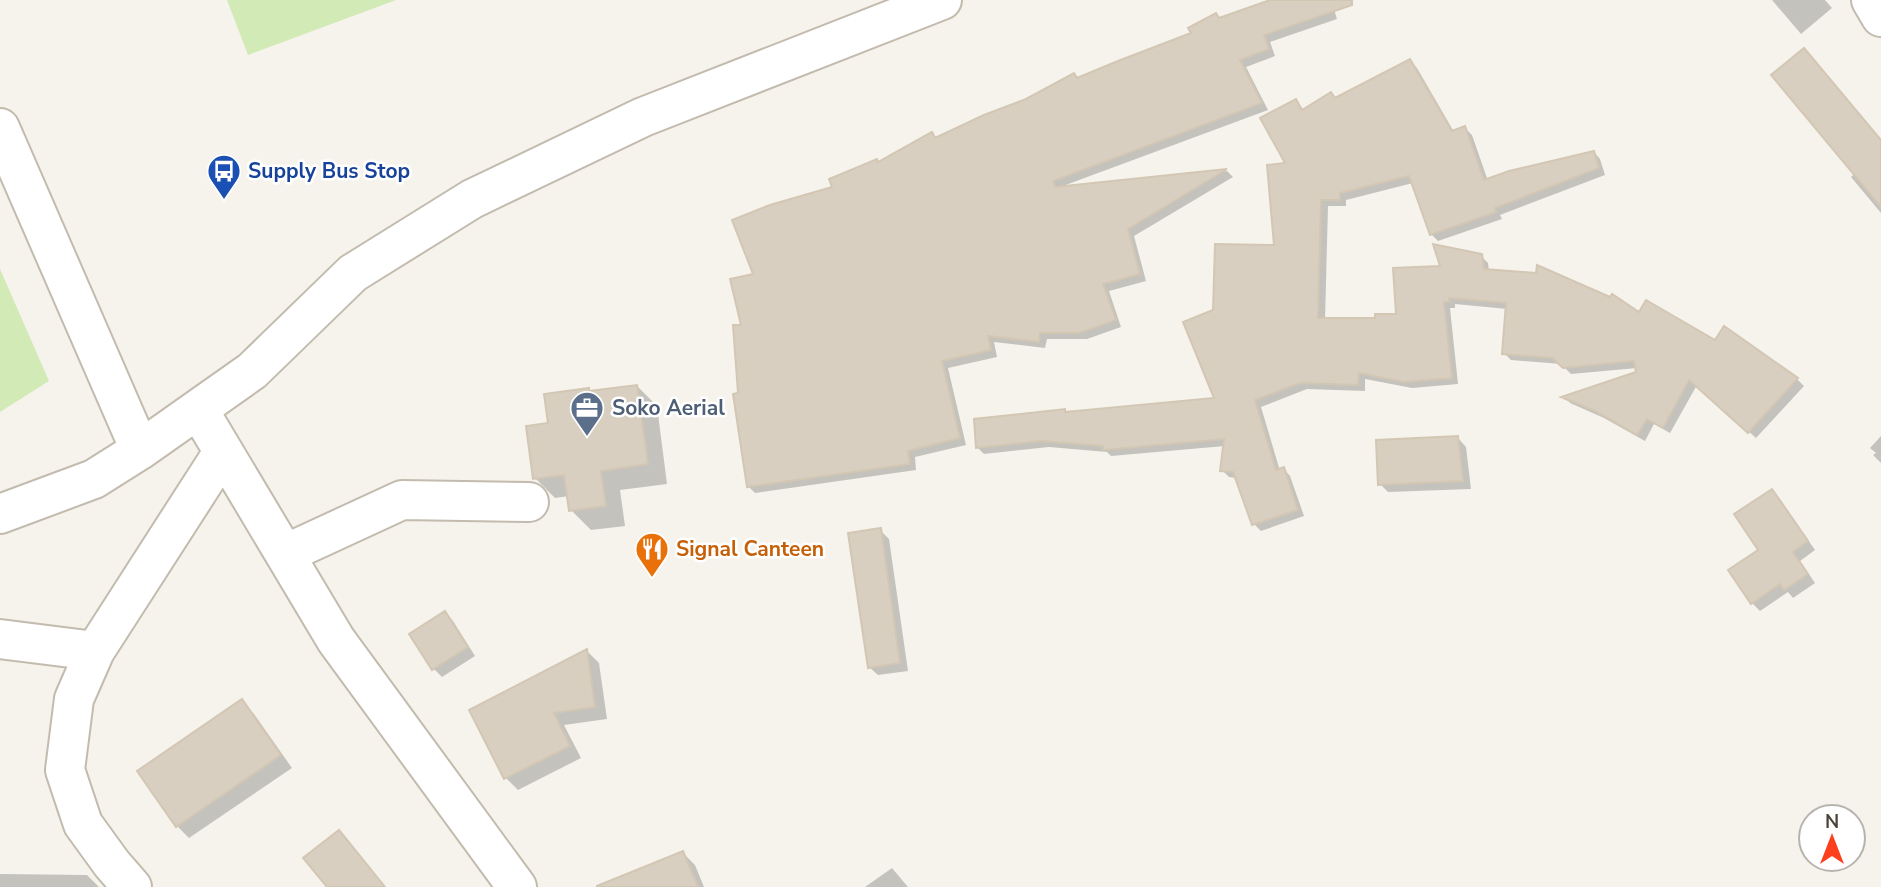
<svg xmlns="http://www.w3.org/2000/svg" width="1881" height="887" viewBox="0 0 1881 887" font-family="'Nunito Sans',sans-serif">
<rect width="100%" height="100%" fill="#f6f3ec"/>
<path fill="#d2eab5" d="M227 0H396L248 55Z
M0 269 49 381 0 412Z"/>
<path fill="#0003" d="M1276 0H1331L1337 19 1270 42 1275 56 1246 67 1268 110 1063 186 1227 171 1233 177 1134 236 1146 281 1109 291 1121 327 1087 339H1047L1045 348 994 342 997 357 948 368 966 445 915 457 916 470 755 493 748 486 744 326 756 275 834 188 932 135 936 139 1193 34 1220 19Z
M1772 0H1825L1832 8 1801 34Z
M1410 61 1417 68 1454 132 1465 128 1472 135 1488 181 1594 152 1600 159 1605 175 1500 215 1502 219 1438 241 1431 234 1413 183 1346 200V206H1328L1325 320H1377L1398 316 1443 267 1481 256 1488 263 1489 271 1639 315 1716 343 1725 329 1797 379 1804 386 1756 438 1697 385 1670 433 1654 424 1645 441 1604 418 1570 403 1565 397 1638 373 1637 368 1571 374 1561 364 1511 360 1504 353 1507 309 1455 304V308H1450L1458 384 1412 388 1365 379V391L1307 389 1261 407 1280 471 1284 469 1290 476 1304 516 1261 531 1254 524 1237 478 1229 477 1222 470 1225 446 1111 456 1107 452 1049 447 984 454 977 447 1067 414 1217 400 1215 311 1275 247 1296 101 1304 111 1336 99Z
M1881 149V213L1851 177Z
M637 386 657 406 667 484 620 490 625 526 591 530 571 510 569 496 555 498 535 478 550 424 588 390 591 393Z
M1881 436V463L1873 455 1876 453 1870 448Z
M1458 438 1466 447 1471 489 1388 492 1380 484Z
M1772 491 1780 499 1815 550 1800 561 1815 583 1793 598 1788 592 1760 611 1752 603Z
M880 530 889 539 908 671 878 675 869 667Z
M445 613 453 621 475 656 442 677 434 669 411 635Z
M587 651 599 663 607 719 564 725 581 758 518 790 506 778Z
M242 702 254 714 292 768 189 838 177 826Z
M683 853 695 865 704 887H642Z
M892 868 908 887H865Z
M0 874 87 875 99 887H0Z"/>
<path fill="#d8cfc1" stroke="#d3c7b4" stroke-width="2" d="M1270 0H1352V5L1264 35 1269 49 1240 60 1262 103 1053 181 1055 187 1227 169 1128 229 1140 274 1103 284 1116 320 1079 333H1040L1039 342 988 336 991 350 942 361 960 438 908 451 910 464 747 487 733 394 738 393 733 325H741L730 279 753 274 732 220 770 205 832 187 829 179 877 159 878 162 932 132 935 138 984 115 1026 99 1074 73 1077 78 1118 61 1191 33 1188 28 1216 13 1219 18Z
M1804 48 1881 140V207L1771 75Z
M1410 59 1452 131 1465 126 1484 180 1509 171 1594 151 1599 168 1495 208 1496 212 1430 235 1409 176 1340 193V200H1321L1318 318H1375V314H1396L1393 268 1440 266 1433 244 1482 254 1484 269 1536 273 1537 265 1610 297 1612 294 1639 312 1646 300 1715 340 1724 326 1798 378 1748 433 1689 380 1663 428 1647 419 1637 435 1595 411 1561 397 1636 372 1634 361 1563 368 1552 358 1502 354 1506 303 1449 298V302H1444L1452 378 1404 382 1359 373 1358 385 1300 383 1255 400 1276 470 1284 467 1298 510 1252 525 1233 472 1220 471 1224 439 1103 450V446L1041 441 976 448 974 419 1065 409V412L1214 398 1183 322 1213 310 1215 244 1274 245 1267 165 1285 163 1260 118 1296 99 1302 110 1331 92 1335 98Z
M637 385 648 464 601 471 606 506 569 511 564 475 533 479 526 426 548 423 544 394 589 388V391Z
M1458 436 1463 481 1378 485 1376 440Z
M1772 489 1808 541 1793 552 1808 574 1784 590 1780 584 1751 604 1728 570 1758 550 1734 514Z
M881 528 900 663 868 668 848 533Z
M445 611 468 647 432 670 409 634Z
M587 649 595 707 554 713 570 746 504 779 469 710Z
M242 699 281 755 176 827 137 771Z
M339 830 385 887H327L303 858Z
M683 851 698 887H597V886Z"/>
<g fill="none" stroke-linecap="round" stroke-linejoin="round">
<defs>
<path id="minor" d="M1871 0 1881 17
M0 128 140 450
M198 409 336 640 517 887
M0 514 94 479 140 450 252 371 353 273 472 199 643 117 942 0
M285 554 402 500 529 502
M0 639 95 651
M132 887 112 864 83 824 65 770 74 699 95 651 223 452"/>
</defs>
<use href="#minor" stroke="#c2bbae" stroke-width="42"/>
<use href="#minor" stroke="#fff" stroke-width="38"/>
</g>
<defs>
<symbol id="bus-pin" viewBox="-11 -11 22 30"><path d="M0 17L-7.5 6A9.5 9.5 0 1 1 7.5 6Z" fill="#1a4fb4" stroke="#fff"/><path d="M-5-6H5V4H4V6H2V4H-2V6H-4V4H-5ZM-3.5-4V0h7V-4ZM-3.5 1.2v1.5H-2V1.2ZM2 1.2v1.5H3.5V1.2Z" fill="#fff"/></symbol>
<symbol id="office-pin" viewBox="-11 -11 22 30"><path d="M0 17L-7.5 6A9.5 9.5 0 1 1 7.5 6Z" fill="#5c6f8a" stroke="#fff"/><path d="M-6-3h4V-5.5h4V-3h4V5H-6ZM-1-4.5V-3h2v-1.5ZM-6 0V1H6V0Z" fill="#fff"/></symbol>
<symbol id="restaurant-pin" viewBox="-11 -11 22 30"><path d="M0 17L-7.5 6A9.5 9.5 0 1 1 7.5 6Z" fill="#e8710a" stroke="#fff"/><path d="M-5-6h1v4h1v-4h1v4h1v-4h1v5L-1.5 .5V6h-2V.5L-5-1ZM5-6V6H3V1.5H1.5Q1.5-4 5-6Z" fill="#fff"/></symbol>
</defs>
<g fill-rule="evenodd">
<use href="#bus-pin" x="205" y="152" width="38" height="52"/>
<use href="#office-pin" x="568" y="389" width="38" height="52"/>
<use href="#restaurant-pin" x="633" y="530" width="38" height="52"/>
</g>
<g text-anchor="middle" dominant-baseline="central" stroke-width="5" stroke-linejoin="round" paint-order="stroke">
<g font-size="21" font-weight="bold" fill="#164399" stroke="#fff" text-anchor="start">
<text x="248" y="171">Supply Bus Stop</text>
</g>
<g font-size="21" font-weight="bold" fill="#4e5e75" stroke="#fff" text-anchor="start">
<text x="612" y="408">Soko Aerial</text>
</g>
<g font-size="21" font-weight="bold" fill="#c56008" stroke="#fff" text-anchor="start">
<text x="676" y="549">Signal Canteen</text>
</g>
</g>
<g transform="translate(1832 838)"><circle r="33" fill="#ffffff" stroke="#b7b4b0" stroke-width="2"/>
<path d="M0-5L12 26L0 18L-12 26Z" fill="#fc3f1d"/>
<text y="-10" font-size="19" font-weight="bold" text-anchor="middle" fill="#4b4439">N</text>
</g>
</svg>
